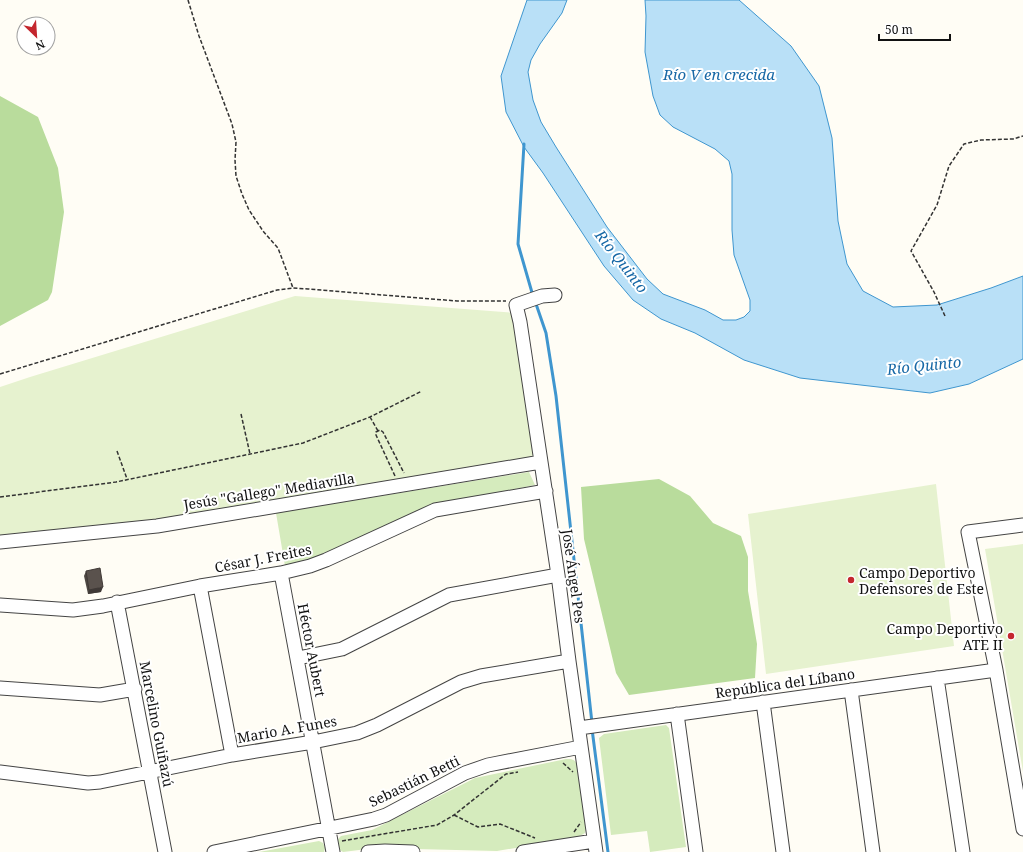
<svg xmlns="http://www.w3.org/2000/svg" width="1023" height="852" viewBox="0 0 1023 852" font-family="'Noto Serif',serif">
<rect width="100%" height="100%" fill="#fffdf5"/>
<path fill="#d5ebbd" d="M529 472 535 485 436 505 325 555 285 566 276 513Z
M666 725 669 728 686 847 650 852 647 831 611 835 599 738 604 734Z
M566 759C572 759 575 759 577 765L586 827 585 833 576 838 497 851 375 848 343 852 340 850 337 847 338 839 341 836 372 830 475 778Z
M319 841 323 843 325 848 324 852H259Z"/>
<path fill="#b9dc9c" d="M0 96 38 117 58 168 64 212 52 292 48 300 0 326Z
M659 479 690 496 713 523 741 536 748 557V591L757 644 755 678 629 695 616 673 584 539 581 487Z"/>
<path fill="#e6f2cf" d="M295 296 516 313 536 456 515 460 388 483 127 524 0 537V387L30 377Z
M936 484 954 646 766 674 748 514Z
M1023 544V772L985 549Z"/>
<path fill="#b9e0f7" stroke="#3f96cf" d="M527 0H567L562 13 540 44 531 60 528 72 533 100 541 122 556 147 607 227 647 279 663 294 705 310 723 320H736L744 317 750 311V300L734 255 732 230V174L729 161 715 149 673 127 660 115 653 96 645 52 646 16 645 0H739L791 46 819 86 832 138 838 221 847 264 863 291 893 307 937 305 991 288 1023 276V359L969 384 930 393 800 378 744 360 695 333 661 319 633 300 604 266 543 173 524 147 506 112 501 76Z"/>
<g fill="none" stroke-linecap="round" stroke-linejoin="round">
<path stroke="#3f96cf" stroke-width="3" d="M524 144 518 244 533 296
M535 301 546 333 556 396 592 723
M592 729 608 852"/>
<defs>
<path id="minor" d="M555 295 542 296 516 305 520 322 558 575 569 661 596 852
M1023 525 968 532 996 670 1023 829
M0 542 157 526 541 462
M281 573 333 852
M200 586 232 755
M117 602 165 852
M0 605 73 610 103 606 200 586 281 573 310 566 326 560 435 510 546 491
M298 658 342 649 449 595 558 575
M937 678 963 852
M0 688 100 695 135 689
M851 690 873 852
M763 702 783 852
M677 714 696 852
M579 728 996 670
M0 772 88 783 100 782 232 755 313 742 357 733 377 725 461 682 481 676 569 661
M214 852 374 819 386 815 465 773 488 765 581 747
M368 852 385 851 413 852
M523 852 594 841"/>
</defs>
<use href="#minor" stroke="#444" stroke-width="15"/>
<path stroke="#333" stroke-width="1.5" stroke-dasharray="4 2" stroke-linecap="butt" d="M188 0 199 36 232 124 236 142 235 160 236 176 242 194 249 210 263 231 278 248 293 288
M945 316 934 292 911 251 937 205 949 166 964 144 981 140 1013 139 1023 136
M0 374 277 290 293 288 308 289 457 301H506
M241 414 250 454
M370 417 378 431
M117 451 127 479
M395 476 376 435V432L380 430 383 432 404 473
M0 497 116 482 303 443 370 417 422 391
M563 763 573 772
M454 815 478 827 500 824 535 838
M574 832 581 822
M342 841 437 825 454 815 506 774 518 772"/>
<use href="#minor" stroke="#fff" stroke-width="13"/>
</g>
<path fill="#4d4742" d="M86 571 101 592 88 594 84 576Z"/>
<path fill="#3f3936" d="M103 587 101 592 88 594 89 590Z"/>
<path fill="#5a524d" stroke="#3f3936" d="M100 568 103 587 89 590 86 571Z"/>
<g fill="#c4262e" stroke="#fff" stroke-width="1.5">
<circle cx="851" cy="580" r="4"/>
<circle cx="1011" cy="636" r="4"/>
</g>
<g text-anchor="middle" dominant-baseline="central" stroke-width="4" stroke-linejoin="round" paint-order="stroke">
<g font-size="14" fill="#111" stroke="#fff">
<text transform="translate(269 491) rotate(-9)">Jesús "Gallego" Mediavilla</text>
<text transform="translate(263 558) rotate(-11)">César J. Freites</text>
<text transform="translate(574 576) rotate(82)">José Ángel Pes</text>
<text transform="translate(312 650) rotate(79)">Héctor Aubert</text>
<text transform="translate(785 683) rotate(-8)">República del Líbano</text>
<text transform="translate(157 724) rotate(79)">Marcelino Guiñazú</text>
<text transform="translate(287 729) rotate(-10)">Mario A. Funes</text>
<text transform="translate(414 781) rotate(-26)">Sebastián Betti</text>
</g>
<g font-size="14" fill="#111" stroke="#fff" text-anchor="start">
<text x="859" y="572">Campo Deportivo<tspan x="859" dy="16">Defensores de Este</tspan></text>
<text x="1003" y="628" text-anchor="end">Campo Deportivo<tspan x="1003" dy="16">ATE II</tspan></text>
</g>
<g font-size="15" font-style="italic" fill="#1768a6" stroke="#fff">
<text x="719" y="74">Río V en crecida</text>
<text transform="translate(622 261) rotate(52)">Río Quinto</text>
<text transform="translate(924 365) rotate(-6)">Río Quinto</text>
</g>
</g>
<g transform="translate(36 36) rotate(155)"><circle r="19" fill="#ffffff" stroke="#a0a0a0"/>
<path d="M0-3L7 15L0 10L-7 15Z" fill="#c4262e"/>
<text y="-6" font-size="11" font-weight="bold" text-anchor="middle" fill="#111111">N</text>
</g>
<path d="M879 34v6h71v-6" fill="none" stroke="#111111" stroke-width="2"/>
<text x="885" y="34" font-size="12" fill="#111111" stroke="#ffffff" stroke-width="3" paint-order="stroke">50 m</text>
</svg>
